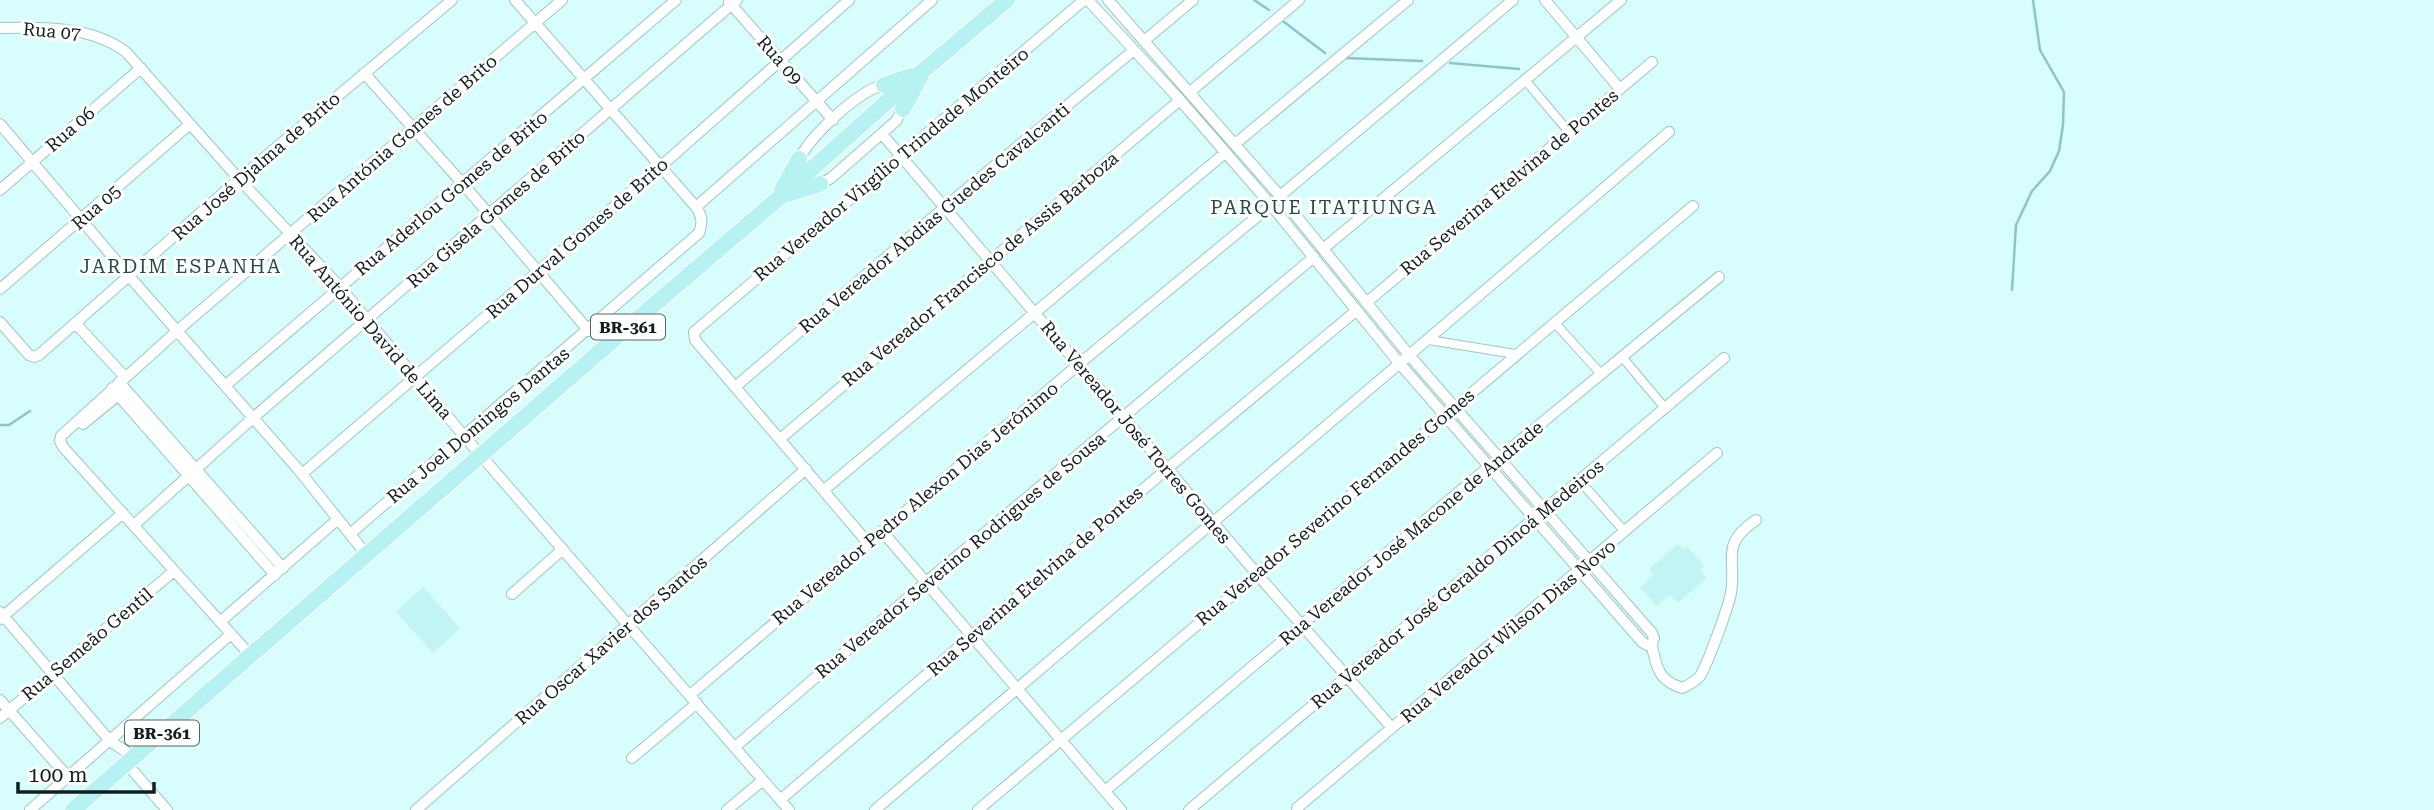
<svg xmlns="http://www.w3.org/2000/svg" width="2434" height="810" viewBox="0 0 2434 810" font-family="'Roboto Serif',serif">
<rect width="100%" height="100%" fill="#d7fefd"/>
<path fill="#c2f4f3" d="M1678 544 1683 549 1687 546 1704 566 1700 570 1707 578 1678 603 1670 595 1656 606 1640 587 1653 575 1649 569Z
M423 587 460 628 433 653 396 612Z"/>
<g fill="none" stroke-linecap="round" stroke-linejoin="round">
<path stroke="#8bc6c5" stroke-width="2.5" d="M1254 0 1269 10
M1284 22 1325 53
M1345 58 1422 61
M1450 63 1519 69
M2012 290 2016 225 2032 191 2050 171 2059 151 2063 125 2064 92 2040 50 2033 0
M0 425H9L30 411"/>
<defs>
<path id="pedestrian" d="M1525 80 1569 132
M1554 322 1601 374
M1429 340 1515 354
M1622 357 1665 408
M1580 481 1625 532"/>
<path id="minor" d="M1088 0 1180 100 1271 205 1400 364 1642 642 1647 645 1652 644
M1108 0 1280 196 1410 356 1652 633 1654 638C1651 645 1652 648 1654 655 1658 674 1664 682 1682 688 1689 685 1695 682 1700 676 1708 663 1728 608 1731 593 1737 559 1719 545 1756 520
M1545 0 1620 89
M729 2 833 120
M0 28C42 27 92 26 126 52L239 179 340 287 464 436 789 810
M1144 41 1193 0
M364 73 463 184 589 331
M884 85C897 86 903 96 903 109L896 121 831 178C811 190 800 179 799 159 812 135 857 91 884 85Z
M1190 92 1299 0
M0 124 129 276 297 468 366 554
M882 134 1257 574 1392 728
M1235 144 1408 0
M0 190 141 68
M1280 196 1513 0
M696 207 932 0
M1323 249 1621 0
M0 289 190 124
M1366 303 1652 62
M0 322 29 355 34 357 39 355 239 179 452 0
M76 324 125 377
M119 382 283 568
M226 385 676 0
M735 387 945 207 1134 50
M112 388 275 575
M83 424 122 392
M780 439 1180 100
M302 474 660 167 849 0
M824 490 1225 153
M134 525 254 417 737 0
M882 531 1121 810
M350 534 699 233C703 223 702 216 696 207L515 0
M868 543 695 340 694 332 1084 0
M512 594 563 549
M0 612 110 741 134 757
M0 619 123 513
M220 622 338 519
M250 655 63 447 60 441 61 436 177 331 562 0
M690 695 1079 364 1271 205
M0 700 68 777
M0 718 174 571
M735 747 925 583 1314 257
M632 758 697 703
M127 764 167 810
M1105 791 1499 458 1719 277
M780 800 1168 468 1357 310
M1297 808 1717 453
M30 810 231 634
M416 810 806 469
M727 810 763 780
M875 810C1139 584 1406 360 1669 132
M978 810 1693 206
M1189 810 1724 358"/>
<path id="primary" d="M884 85 911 76
M903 109 920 77
M782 190 799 159
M789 194 820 184
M73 810 635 321 780 197 898 92 1007 0"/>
</defs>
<use href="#pedestrian" stroke="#9fc5c4" stroke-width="10"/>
<use href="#minor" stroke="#9fc5c4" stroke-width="12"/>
<use href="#primary" stroke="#fff" stroke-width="18"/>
<use href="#pedestrian" stroke="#fff" stroke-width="8"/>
<use href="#minor" stroke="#fff" stroke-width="10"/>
<use href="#primary" stroke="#b6f2f2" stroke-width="16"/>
</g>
<g text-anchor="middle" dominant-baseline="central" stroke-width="6" stroke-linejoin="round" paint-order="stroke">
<g fill="#fff" stroke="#586262" stroke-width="2">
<rect x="591" y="314.5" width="74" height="25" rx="5"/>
<rect x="125" y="720.5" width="74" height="25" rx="5"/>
</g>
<g font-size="16" font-weight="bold" fill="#111f1f">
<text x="628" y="327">BR-361</text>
<text x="162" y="733">BR-361</text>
</g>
<g font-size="18" fill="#111f1f" stroke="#fff">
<text transform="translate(52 31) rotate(5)">Rua 07</text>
<text transform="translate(780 60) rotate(49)">Rua 09</text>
<text transform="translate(70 129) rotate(-41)">Rua 06</text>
<text transform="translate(402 138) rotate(-41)">Rua Antónia Gomes de Brito</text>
<text transform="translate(891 164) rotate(-40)">Rua Vereador Virgílio Trindade Monteiro</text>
<text transform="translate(256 166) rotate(-41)">Rua José Djalma de Brito</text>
<text transform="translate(1509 182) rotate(-40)">Rua Severina Etelvina de Pontes</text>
<text transform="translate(451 193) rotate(-40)">Rua Aderlou Gomes de Brito</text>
<text transform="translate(96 207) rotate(-41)">Rua 05</text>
<text transform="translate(496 209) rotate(-41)">Rua Gisela Gomes de Brito</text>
<text transform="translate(934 218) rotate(-40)">Rua Vereador Abdias Guedes Cavalcanti</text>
<text transform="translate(577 238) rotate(-41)">Rua Durval Gomes de Brito</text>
<text transform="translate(980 269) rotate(-40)">Rua Vereador Francisco de Assis Barboza</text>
<text transform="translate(371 327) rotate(49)">Rua António David de Lima</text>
<text transform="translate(478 425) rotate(-40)">Rua Joel Domingos Dantas</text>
<text transform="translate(1136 432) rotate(50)">Rua Vereador José Torres Gomes</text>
<text transform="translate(915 503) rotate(-40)">Rua Vereador Pedro Alexon Dias Jerônimo</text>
<text transform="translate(1335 507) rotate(-40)">Rua Vereador Severino Fernandes Gomes</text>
<text transform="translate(1411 533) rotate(-40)">Rua Vereador José Macone de Andrade</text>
<text transform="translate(960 555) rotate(-40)">Rua Vereador Severino Rodrigues de Sousa</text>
<text transform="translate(1035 581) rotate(-41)">Rua Severina Etelvina de Pontes</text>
<text transform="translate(1457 584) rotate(-40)">Rua Vereador José Geraldo Dinoá Medeiros</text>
<text transform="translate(1508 631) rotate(-40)">Rua Vereador Wilson Dias Novo</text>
<text transform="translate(611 640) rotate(-41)">Rua Oscar Xavier dos Santos</text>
<text transform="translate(87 644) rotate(-40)">Rua Semeão Gentil</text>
</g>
<g font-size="19" letter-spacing="2" fill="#274a4a" stroke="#fff">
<text x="1324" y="207">PARQUE ITATIUNGA</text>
<text x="181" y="266">JARDIM ESPANHA</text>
</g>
</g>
<path d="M18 782v10h136v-10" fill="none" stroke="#111f1f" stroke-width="3.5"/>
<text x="28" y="782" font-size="21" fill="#111f1f" stroke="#ffffff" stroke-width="5" paint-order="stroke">100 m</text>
</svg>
